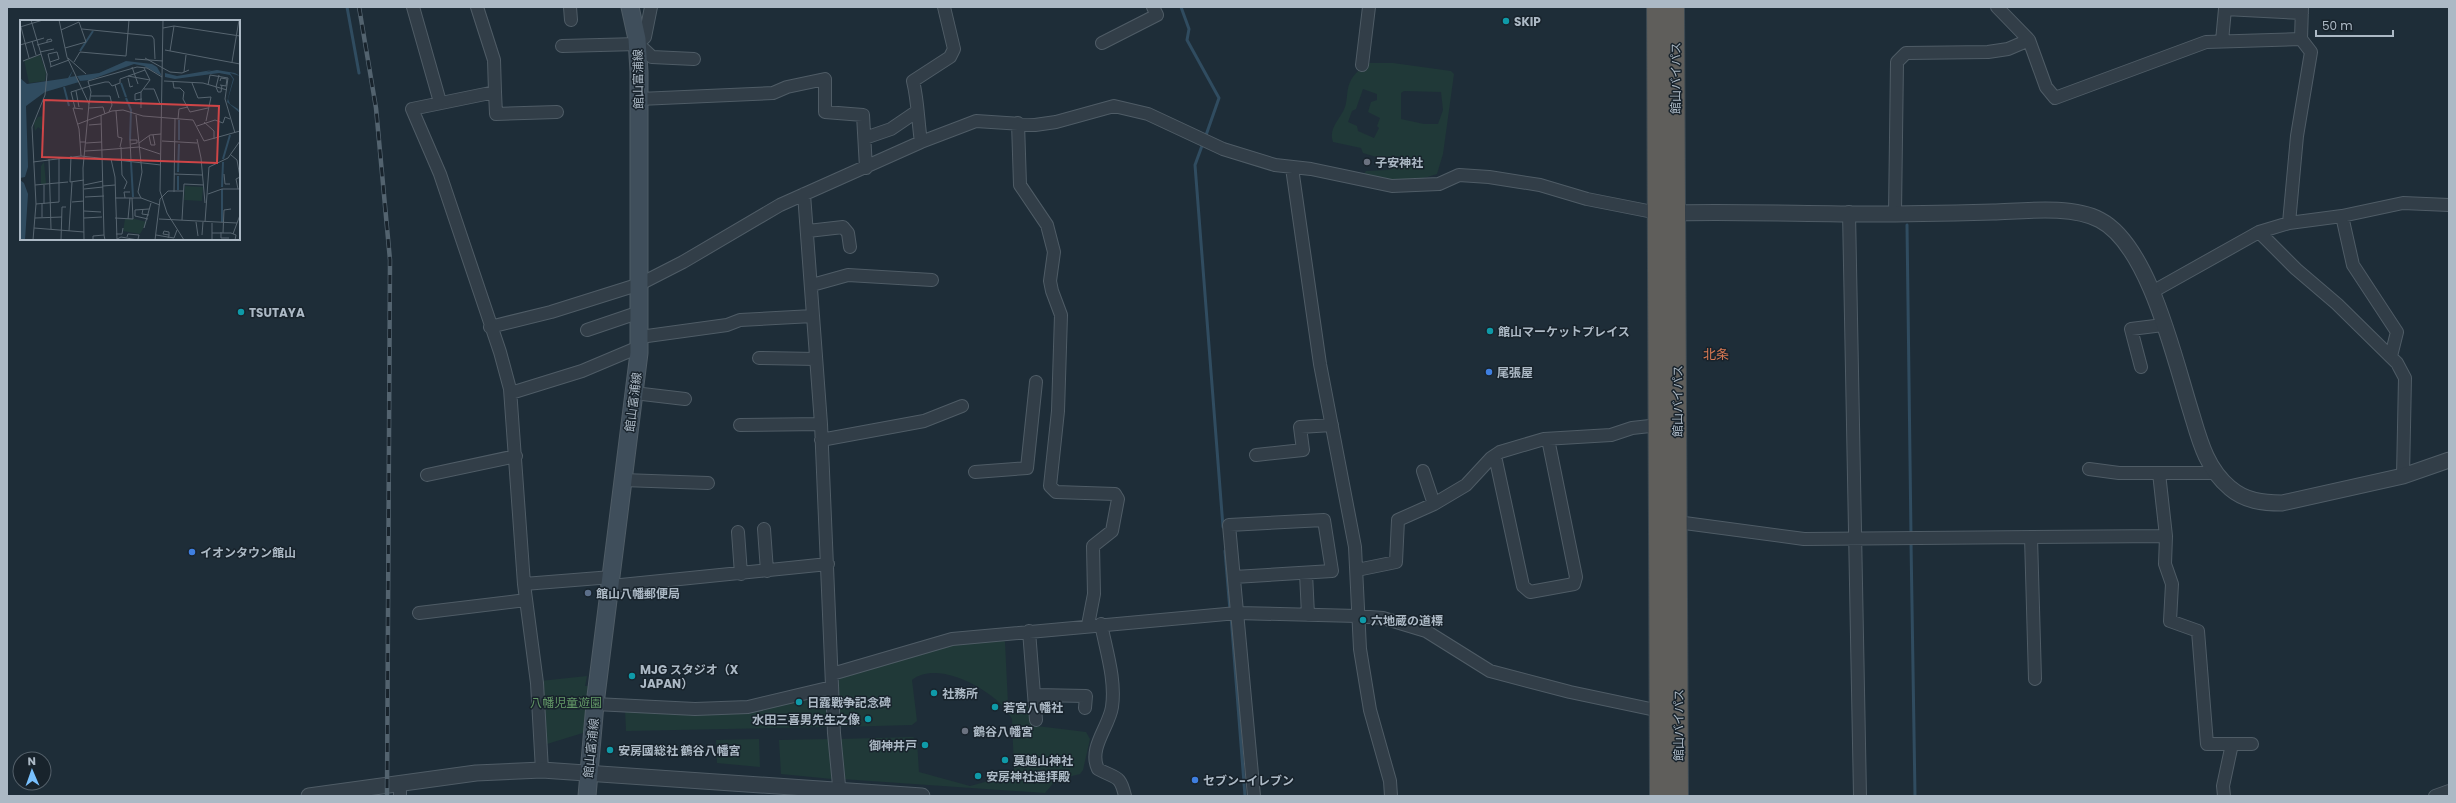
<svg xmlns="http://www.w3.org/2000/svg" width="2456" height="803" viewBox="0 0 2456 803" font-family="Poppins,'Noto Sans JP',sans-serif">
<rect width="100%" height="100%" fill="#1e2d38"/>
<path fill="#203938" fill-rule="evenodd" d="M1365 63H1393L1451 71 1454 74 1443 154 1437 174C1408 184 1393 181 1364 174L1366 171 1388 170 1390 161 1363 153 1361 148 1333 142C1328 128 1340 120 1345 107 1348 98 1346 89 1351 80 1354 74 1361 69 1365 63ZM1363 89 1377 94V100L1371 102 1368 112 1380 118 1377 126 1379 128 1374 138 1358 131 1357 126 1348 122 1352 111 1356 109ZM1404 91 1441 92 1443 110 1438 124H1424L1401 119V93Z
M1001 638 1005 642 1008 704 1012 707 1030 706 1037 726 1086 732 1090 739 1083 770 1080 774 1056 780 1045 793 842 779 839 739 913 737 917 741 919 772 970 786 1011 775 1014 770 1012 719C999 692 938 658 912 680L917 721 912 725 839 727 836 683 848 671 952 642Z
M587 676 585 686H592L586 732 547 744 540 681Z
M819 695 828 704 829 727 626 731 625 709 694 714Z
M759 739 760 767 717 763 716 740Z
M829 739 832 779 781 774 779 740Z"/>
<g fill="none" stroke-linecap="round" stroke-linejoin="round">
<path stroke="#304c60" stroke-width="3" d="M347 7 359 73
M1181 7 1189 29 1187 40 1219 98 1205 138
M1203 143 1195 165 1223 527
M1907 225 1911 536
M1911 542 1915 796
M1225 551 1230 611
M1231 616 1245 796"/>
<defs>
<path id="minor" d="M413 7 440 102
M477 7 494 60 495 92
M570 7 571 20
M1997 7 2029 40 2046 87 2055 98 2206 42 2301 39
M2222 41 2225 9 2302 13
M1102 43 1157 15 1153 7
M638 44 652 57 694 59
M562 46 638 44 645 37 651 7
M1362 65 1369 7
M639 99 773 93 787 87 825 79V112L863 115 866 168
M1018 123 1020 185 1047 225 1054 252 1050 281 1052 291 1061 315 1058 411 1050 486 1056 492 1115 494 1118 499 1112 531 1093 546 1094 594 1088 625
M865 138 891 129 916 112
M921 142C918 122 918 101 913 81L950 57 954 49 944 7
M1292 168 1320 364 1355 547 1360 649 1370 710 1390 781 1391 796
M804 194 821 424 834 733 840 796
M1849 212 1860 796
M1895 213 1897 62 1906 53 1988 52 2008 49 2029 40
M2342 216 2353 265 2397 332 2391 356
M2289 223 2297 136 2311 52 2301 39 2302 7
M808 231 843 227 848 233 850 247
M2259 232 2296 269 2337 304 2397 363 2405 378 2403 476
M812 285 848 275 932 280
M2152 292 2259 232 2289 223 2342 216 2403 203 2449 205
M490 327 551 312 640 284 683 262 780 205 921 142 963 126 976 121 1035 125 1056 122 1114 106 1148 114 1223 149 1275 165 1311 169 1392 186 1439 184 1459 175 1489 177 1540 185 1587 199 1658 213
M587 330 640 312
M640 337 727 325 740 320 813 316
M759 358 816 359
M2141 367 2131 329 2163 325
M511 393 582 371 639 347
M634 393 685 399
M740 425 821 424
M821 440 924 421 962 406
M1256 455 1303 450 1300 427 1332 425
M1495 456 1523 586 1530 592 1574 584 1576 577 1548 439
M2089 469 2119 473H2215
M1423 471 1434 504
M975 472 1027 468 1036 382
M2159 473 2166 536 2165 564 2172 584 2170 621 2198 631 2207 744H2252
M427 475 516 456
M623 480 708 483
M1677 522 1804 539 2166 536
M764 529 767 571
M738 532 741 574
M2031 537 2035 679
M1357 570 1396 562 1398 520 1434 504 1466 485 1491 458 1500 452 1544 439 1611 435 1632 428 1659 425
M1306 573 1308 615
M1234 577 1332 571 1324 520 1229 525 1254 796
M524 584 510 389 500 352 440 174 412 109 495 92 496 114 557 112
M611 586 828 564
M419 613 526 600
M1101 624C1106 650 1116 680 1112 707 1109 727 1088 748 1098 769 1116 779 1120 774 1125 796
M1029 631 1036 720
M832 674 952 639 1237 613 1357 616 1383 618 1426 631 1490 671 1570 692 1660 711
M1036 695 1086 696 1085 708
M595 704 695 709 748 707 832 687
M542 770 537 683 524 584 612 577
M400 796V785
M2224 796 2223 786 2232 744
M2435 796 2449 791"/>
<path id="tertiary" d="M1665 213C1734 211 1804 214 1873 214 1913 214 1953 213 1993 212 2024 211 2072 205 2100 220 2150 246 2175 362 2192 415 2200 442 2207 469 2230 488 2245 501 2263 503 2282 503L2403 476 2449 460
M309 796 476 773 542 770 922 796"/>
<path id="secondary" d="M587 796 595 704 639 353V72L637 39 630 7"/>
<path id="trunk" d="M1657 7 1660 796
M1674 7 1678 796"/>
</defs>
<use href="#minor" stroke="#4f5c66" stroke-width="14"/>
<use href="#tertiary" stroke="#4f5c66" stroke-width="17"/>
<use href="#secondary" stroke="#4f5c66" stroke-width="19"/>
<use href="#trunk" stroke="#3c4952" stroke-width="22"/>
<use href="#minor" stroke="#323e48" stroke-width="12"/>
<use href="#tertiary" stroke="#323e48" stroke-width="15"/>
<use href="#secondary" stroke="#3f4e5b" stroke-width="17"/>
<use href="#trunk" stroke="#5f5e5b" stroke-width="20"/>
<defs>
<path id="rail" d="M359 7 376 108 390 260 387 796"/>
</defs>
<use href="#rail" stroke="#53636f" stroke-width="4.5"/>
<use href="#rail" stroke="#18232c" stroke-width="3" stroke-dasharray="9" stroke-linecap="butt"/>
</g>
<g fill="#0f9aa8" stroke="#18232c" stroke-width="1.5">
<circle cx="1506" cy="21" r="4"/>
<circle cx="241" cy="312" r="4"/>
<circle cx="1490" cy="331" r="4"/>
<circle cx="1363" cy="620" r="4"/>
<circle cx="632" cy="676" r="4"/>
<circle cx="934" cy="693" r="4"/>
<circle cx="799" cy="702" r="4"/>
<circle cx="995" cy="707" r="4"/>
<circle cx="868" cy="719" r="4"/>
<circle cx="925" cy="745" r="4"/>
<circle cx="610" cy="750" r="4"/>
<circle cx="1005" cy="760" r="4"/>
<circle cx="978" cy="776" r="4"/>
</g>
<g fill="#6b7280" stroke="#18232c" stroke-width="1.5">
<circle cx="1367" cy="162" r="4"/>
<circle cx="965" cy="731" r="4"/>
</g>
<g fill="#3f7fe0" stroke="#18232c" stroke-width="1.5">
<circle cx="1489" cy="372" r="4"/>
<circle cx="192" cy="552" r="4"/>
<circle cx="1195" cy="780" r="4"/>
</g>
<circle fill="#5c6f8a" stroke="#18232c" stroke-width="1.5" cx="588" cy="593" r="4"/>
<g text-anchor="middle" dominant-baseline="central" stroke-width="3" stroke-linejoin="round" paint-order="stroke">
<g font-size="12" font-weight="bold" fill="#acb9c5" stroke="#18232c" text-anchor="start">
<text x="1514" y="21">SKIP</text>
<text x="1375" y="162">子安神社</text>
<text x="249" y="312">TSUTAYA</text>
<text x="1498" y="331">館山マーケットプレイス</text>
<text x="1497" y="372">尾張屋</text>
<text x="200" y="552">イオンタウン館山</text>
<text x="596" y="593">館山八幡郵便局</text>
<text x="1371" y="620">六地蔵の道標</text>
<text x="640" y="669">MJG スタジオ（X<tspan x="640" dy="14">JAPAN）</tspan></text>
<text x="942" y="693">社務所</text>
<text x="807" y="702">日露戰争記念碑</text>
<text x="1003" y="707">若宮八幡社</text>
<text x="860" y="719" text-anchor="end">水田三喜男先生之像</text>
<text x="973" y="731">鶴谷八幡宮</text>
<text x="917" y="745" text-anchor="end">御神井戸</text>
<text x="618" y="750">安房國総社 鶴谷八幡宮</text>
<text x="1013" y="760">莫越山神社</text>
<text x="986" y="776">安房神社遥拝殿</text>
<text x="1203" y="780">セブン-イレブン</text>
</g>
<g font-size="12" fill="#acb9c5" stroke="#18232c">
<text transform="translate(1675 78) rotate(-90)">館山バイパス</text>
<text transform="translate(638 79) rotate(-91)">館山富浦線</text>
<text transform="translate(1677 401) rotate(-90)">館山バイパス</text>
<text transform="translate(633 402) rotate(-83)">館山富浦線</text>
<text transform="translate(1678 725) rotate(-90)">館山バイパス</text>
<text transform="translate(591 748) rotate(-84)">館山富浦線</text>
</g>
<g font-size="12" fill="#629666" stroke="#18232c">
<text x="566" y="702">八幡児童遊園</text>
</g>
<g font-size="13" fill="#d97953" stroke="#18232c">
<text x="1716" y="354">北条</text>
</g>
</g>
<g transform="translate(20 20)">
<rect width="220" height="220" fill="#1e2d38"/>
<path d="M20 35 26 52 25 61 9 63 4 40ZM22 96V110L18 107 15 111 14 103 18 97ZM24 142 26 164H21V146ZM165 166 183 167 182 181 164 180ZM105 199H115L127 202 120 214 103 211Z" fill="#203938"/>
<path d="M106 41 132 44 137 47 142 56 124 46 114 44 70 60 60 61 57 56 79 53ZM53 50 50 57 56 56 59 62 25 72 6 86 8 147 5 157 0 158V58L7 64 48 58ZM192 50 186 52 197 50 215 53 220 56 210 53 214 59 208 79 210 84 218 89 220 93 207 82 213 59 210 55 199 53 155 59 145 57V53L157 56ZM0 160 4 163 8 174 5 220H0Z" fill="#304c60"/>
<path fill="none" stroke="#304c60" stroke-width="2" d="M60 31 73 11M101 63 106 77M44 67 49 86M106 78 111 90 110 120M159 120V100M203 139 210 115M111 142 113 177M158 152 159 124M202 167 203 142M158 170V156M202 202V169"/>
<path fill="none" stroke="#576570" stroke-width="1" d="M11 0 27 54 25 75 12 107 16 184 13 220M39 0 47 37 69 84 63 148 64 220M143 0 140 171 147 193 164 220M0 7 23 0M1 7 9 38M143 8 154 6 220 16M62 9 132 16 134 19 135 39M41 10 59 2 66 22 45 28M12 21 16 35M0 25 24 18M17 25 32 21 31 19 27 20V22M145 30 220 44M150 31 154 6M20 32 34 29M48 38 66 54M125 38 150 52 162 53 169 50M115 39 143 41M3 41 21 34M30 42 39 39 37 32 28 34 31 46M54 42 60 32 106 36 109 0M212 42 219 0M30 47 49 40M112 47 118 64M124 48 130 60M164 52 166 35M199 55 196 67 198 72H201L202 65M108 56 130 60M108 58 110 67 113 66M144 61 183 63 207 70M200 61 201 58 207 59 206 66 200 65M153 62 154 68H160L164 72 163 79 170 92 188 88M172 63 178 78 191 77 186 101M95 65 99 78M188 65 190 55 208 58 205 79 215 113M69 66 85 62H89L92 66 100 63V59L125 50M124 69H134L140 84M56 71 59 87M71 76H90L92 85 89 92M122 79 115 80V74L121 72 130 60M69 84 71 72 68 61 117 47 127 48 142 57M55 88 51 72 70 66M69 88 83 87 85 94M121 88V72M96 91 98 117 102 118 100 127M81 95 84 215 85 220H95M116 95 122 152 118 172 121 178M158 99 159 89 168 87M184 102 194 111V119M58 104 92 91 103 90 123 96 173 100 184 121 220 111M69 105 81 104M177 106 195 100 203 103 205 97 210 99M129 116 131 125H135L133 115M177 119 181 138M142 121 177 123M60 122 59 109 53 88 63 89M66 123 82 122M119 123 130 115 141 114M111 124 117 123V120H110L111 141M101 127 102 155 107 162 104 169M82 130 119 127 140 134M65 131 82 130M211 135 217 140 220 157M51 136 50 162 64 160M61 136 60 122H66M181 138 185 183M29 139 31 209M91 139 95 157 97 220M13 142 61 136 141 145M154 154 182 155M204 154 205 164H210M15 165 48 162M24 165V184M64 165 83 161M83 166 95 165M64 169 83 167M218 169 216 159 220 157M154 172 155 99M188 174 202 169H220M65 177 84 176M95 178H121L140 185M105 178 104 172H110M52 182 64 181M16 184 39 182V138M123 189 122 194 129 195M64 191 81 192M22 197V184M15 198 42 197M64 198 82 197M95 198 113 199 112 178M108 199 110 178M128 199 115 196V190L129 189M139 199 217 203M162 200 164 164 184 165M176 202 178 216M185 202 189 147 208 138 220 121M14 208 64 212M124 208 131 183M49 211 52 162M201 212V218H209M192 213H211L216 215 215 220M203 213 204 190 211 189M96 214H102L103 208M213 214 220 195M136 215 154 218 157 210M182 215 183 202M107 217 108 214 119 215 118 219M148 218 149 216V212L144 211 143 214 149 215M97 219 101 217 118 220M41 220 42 187H46M73 220V216L84 215M135 220 140 179 148 171H164M192 220V203"/>
<path fill="#ce4547" fill-opacity="0.15" stroke="#ce4547" stroke-width="2" d="M24 80 199 86 197 143 22 137Z"/>
<rect width="220" height="220" fill="none" stroke="#acb9c5" stroke-width="2"/>
</g>
<rect width="2456" height="803" fill="none" stroke="#acb9c5" stroke-width="16"/>
<g transform="translate(32 771) rotate(358)"><circle r="19" fill="#18232c" stroke="#535f69"/>
<path d="M0-3L7 15L0 10L-7 15Z" fill="#78c0fe"/>
<text y="-6" font-size="11" font-weight="bold" text-anchor="middle" fill="#acb9c5">N</text>
</g>
<path d="M2316 30v6h77v-6" fill="none" stroke="#acb9c5" stroke-width="2"/>
<text x="2322" y="30" font-size="12" fill="#acb9c5" stroke="#18232c" stroke-width="3" paint-order="stroke">50 m</text>
</svg>
